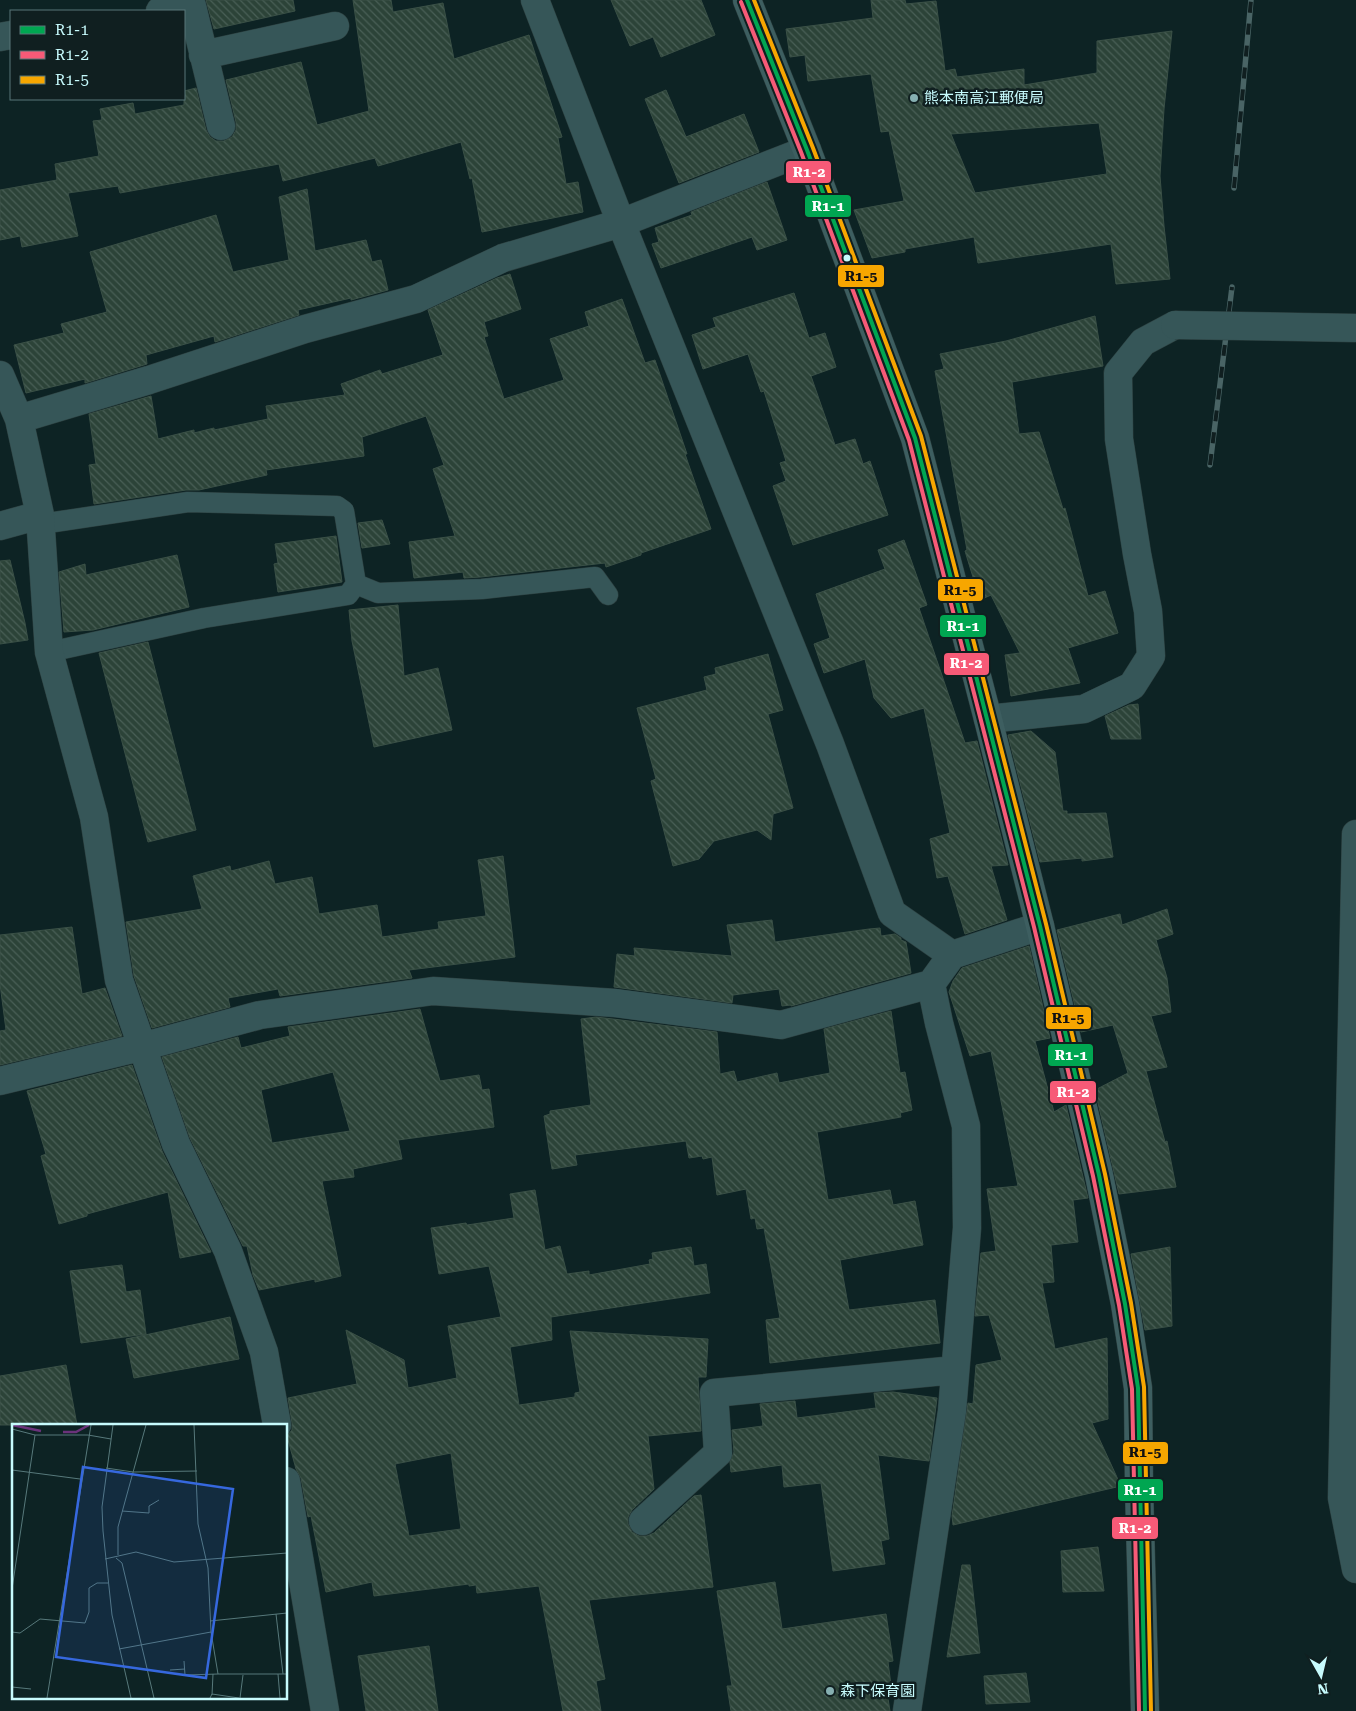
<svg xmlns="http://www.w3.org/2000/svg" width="1356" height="1711" viewBox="0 0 1356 1711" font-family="'Roboto Serif','Noto Sans JP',serif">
<defs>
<pattern id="building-back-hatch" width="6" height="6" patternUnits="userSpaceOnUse" patternTransform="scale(1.25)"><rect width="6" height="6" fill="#2c4338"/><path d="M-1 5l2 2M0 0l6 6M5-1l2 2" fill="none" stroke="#495f56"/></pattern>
</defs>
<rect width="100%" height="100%" fill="#0d2324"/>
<path fill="url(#building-back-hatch)" stroke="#3a5046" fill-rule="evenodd" d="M206 0H293L295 11 214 29Z
M353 0H391L393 12 443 3 454 59 529 35 562 137 558 138 566 184 578 182 583 212 482 232 472 178 470 179 461 142 378 166 375 158 283 181 279 164 120 193 118 186 68 193 78 236 22 247 20 236 0 240V190L57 180 55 164 99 156 93 121 102 120 100 109 133 103 135 114 184 105V91L196 88 206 130 210 137 216 141H224L232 137 236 130V122L226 80 301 62 317 125 369 111Z
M611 0H701L715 35 661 57 653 37 630 46Z
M871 0H905L906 4 936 1 945 71 955 69 957 77 1024 69V85L1097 73V41L1172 31 1164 109 1160 176 1164 226 1170 279 1116 284 1111 244 978 263 974 237 905 249V252L872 258 854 210 904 201 889 131 881 132 871 74 808 81 805 55 790 57 786 29 873 18ZM1099 123 1107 174 975 193 951 134Z
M666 90 686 137 744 114 759 152 679 183 645 99Z
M767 182 787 240 757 250 752 237 661 268 652 244 659 242 655 228 692 215 691 212Z
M307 189 315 251 366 240 372 262 381 260 388 290 351 300V298L298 310 299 315 215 342 214 336 146 355 147 364 85 383V379L26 393 14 345 64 333 61 324 107 312 90 252 216 215 233 272 289 260 279 197Z
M510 274 521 309 484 322 488 336 484 337 504 399 564 380 550 339 589 326 585 312 622 299 645 363 655 360 687 454H685L711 529 641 553V555L606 567 605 563 481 577 464 578 463 572 414 578 409 542 455 536 433 469 444 465 426 416 362 437 364 456 266 470 267 475 199 490H186L94 504 89 465 96 464 89 414 151 396 158 439 194 430V433L214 428V430L268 419 266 406 345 395 341 384 380 370 382 374 443 355 428 310 497 278Z
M794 293 809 338 825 333 836 367 811 376 835 445 855 439 863 464 870 461 888 515 793 545 773 486 786 481 780 463 786 461 764 391 761 392 748 354 703 369 692 335 716 327 713 318Z
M1095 316 1103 366 1012 382 1019 434 1039 432 1063 509 1065 508 1088 596 1105 591 1118 633 1068 648 1080 683 1011 696 1005 655 1020 653 991 595 980 600 965 551 967 550 935 371 944 369 940 354 1006 341Z
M382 520 390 544 362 548 358 523Z
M336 536 342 582 278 592 274 564 278 563 275 544Z
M904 540 927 605 919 608 965 743 977 741 1008 865 991 866 1007 920 965 934 948 876 937 878 930 839 950 833 924 708 891 718 874 698 865 659 824 673 814 644 830 638 816 594 885 569 878 550Z
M177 555 189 607 93 630 64 632 59 572 85 564 86 575Z
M10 560 25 623 28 640 0 644V561Z
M398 605 404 676 438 668 452 730 374 747 352 641 349 610Z
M148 642 196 830 148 842 99 653Z
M768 654 783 710 768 714 793 808 773 814 771 840 757 830 714 841 699 859 673 866 651 781 656 779 637 708 707 690 704 677 716 674 715 668Z
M1138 704 1141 739H1111L1105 716 1129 705Z
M1031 731 1055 752 1063 811H1067V814L1106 813 1113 857 1082 861V858L1040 862 1008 735Z
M503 856 515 957 409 970 412 978 280 996 278 989 228 998 230 1007 152 1028 134 976 126 922 202 909 193 876 230 866 231 871 269 861 275 884 312 877 319 914 377 905 382 937 439 929 438 922 486 916 478 860Z
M1167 909 1173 934 1156 940 1167 978 1171 1012 1151 1016 1167 1067 1146 1071 1165 1142 1167 1141 1176 1187 1119 1194 1095 1090 1128 1073 1113 1025 1081 1032 1057 930 1120 914 1122 925Z
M772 920 775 942 869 929 880 928 881 936 895 934 901 938V940L906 942 911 973 791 1006V1005L782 1006 779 989 733 995 732 1003 614 987 617 954 635 956 634 948 732 956 727 925Z
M72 927 82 994 105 988 122 1036 0 1065V1031L6 1030 0 984V935Z
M1029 946 1050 1038 1035 1041 1054 1112 1066 1105 1088 1198 1073 1200 1078 1242 1051 1245 1054 1282 1042 1283 1055 1349 1107 1338 1108 1419 1092 1423 1121 1486 953 1525 952 1516 968 1403 973 1404 976 1365 1002 1360 989 1315 975 1316 981 1253 996 1251 987 1189 1018 1186 991 1051 970 1056 949 992 953 981 962 968Z
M420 1009 440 1081 479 1075 482 1090 489 1089 494 1127 398 1140 402 1159 353 1169 354 1177 322 1181 341 1276 315 1282V1279L259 1290 253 1275 247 1246H243L190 1138 162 1057 238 1037 241 1048 290 1036 288 1027ZM333 1072 350 1131 272 1143 261 1090Z
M891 1011 900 1073 905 1072 912 1110 900 1113 901 1117 817 1132 828 1200 890 1190 893 1205 915 1201 923 1245 840 1260 849 1310 935 1300 940 1343 770 1363 766 1320 780 1318 764 1228 757 1229 755 1218 751 1219 746 1189 717 1195 712 1157 703 1159 702 1156 689 1158 686 1141 575 1155 577 1165 552 1169 544 1116 550 1114V1111L591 1105 581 1019 596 1017 613 1019 717 1032 720 1074 734 1071 737 1082 777 1073 779 1083 830 1073 824 1029Z
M132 1065 162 1151 211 1252 180 1258 168 1192 87 1214V1216L59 1224 41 1156 46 1154 27 1091Z
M535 1190 545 1250 560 1246 567 1274 589 1271V1275L650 1264 649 1260 653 1259 652 1253 691 1247 694 1266 706 1264 710 1293 551 1317 552 1340 510 1347 519 1405 575 1397V1393L580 1392 570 1331 708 1339 706 1377H698L701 1431 648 1436 654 1489 632 1510 628 1517V1524L632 1532 639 1536H647L654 1533 694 1496 701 1495 713 1587 589 1600 605 1679 596 1681 601 1711H563L539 1586 477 1593 476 1585 469 1586V1584L374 1596 372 1582 326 1592 311 1516 308 1517 301 1478 296 1469 287 1436 292 1430V1423L288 1398 357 1384 346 1330 404 1360 408 1388 457 1378 448 1326 501 1317 489 1266 439 1274 431 1228 466 1223 467 1225 514 1218 510 1194ZM451 1453 461 1529 409 1536 395 1464Z
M1170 1247 1172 1326 1145 1330 1131 1254Z
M122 1265 126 1292 140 1290 146 1334 81 1343 70 1271Z
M230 1317 239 1359 134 1378 126 1339Z
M66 1365 77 1425H0V1376Z
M893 1392 937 1398 929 1461 878 1455 889 1539 881 1541 885 1564 833 1571 821 1483 784 1487 782 1465 731 1472 730 1462 734 1452 732 1430 763 1426 760 1404 795 1401 797 1418 876 1408 874 1393Z
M1098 1547 1104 1591 1063 1592 1061 1551Z
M962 1565H970L980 1653 947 1657Z
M775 1582 782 1629 886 1614 893 1661 888 1662 891 1685 886 1686 890 1711H731L727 1686H732L717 1591Z
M429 1646 438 1711H366L358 1656Z
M1026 1673 1030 1702 986 1704 984 1676Z"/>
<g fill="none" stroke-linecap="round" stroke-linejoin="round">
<defs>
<path id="lane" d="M41 524 188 502 337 506 344 511 356 584
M49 652 204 618 348 595 356 584 378 593 482 589 595 577 608 595"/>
<path id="street" d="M535 0 621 223 830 744 892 913 952 955
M160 11 192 6 221 126
M0 37 11 35
M203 55 335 26
M0 375 19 419 40 515 49 652 94 817 119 980 176 1144 228 1251 264 1352 277 1425
M19 419 149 380 305 329 416 299 503 258 621 223 807 150
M0 526 40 515
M988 719 1084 709 1132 686 1151 656 1148 611 1137 554 1119 439 1118 373 1143 342 1175 325
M1356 834 1342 1498 1356 1569
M0 1081 141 1047 260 1015 433 991 615 1003 781 1025 931 984 952 955 1040 926
M286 1481 325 1711
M643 1521 718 1453 714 1393 955 1370
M907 1711 952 1411 967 1228 966 1126 939 1023 931 984"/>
<path id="secondary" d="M747 0 807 150 915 438 988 719 1040 926 1099 1175 1125 1304 1138 1388 1139 1487 1145 1711"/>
</defs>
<use href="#lane" stroke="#2d4040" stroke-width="21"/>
<use href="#street" stroke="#2d4040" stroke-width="29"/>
<use href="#secondary" stroke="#2d4040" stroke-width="29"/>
<use href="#lane" stroke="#365658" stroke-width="20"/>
<use href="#street" stroke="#365658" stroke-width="28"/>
<use href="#secondary" stroke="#3d5e60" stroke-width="28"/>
<defs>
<path id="rail" d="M1234 188 1251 0
M1210 465 1232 287"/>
</defs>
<use href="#rail" stroke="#496465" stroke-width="5.5"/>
<use href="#rail" stroke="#101f20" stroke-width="4" stroke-dasharray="11" stroke-linecap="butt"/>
<defs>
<path id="street-bridge" d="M1175 325 1356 328"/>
</defs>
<use href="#street-bridge" stroke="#2d4040" stroke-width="29" stroke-linecap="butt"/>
<use href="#street-bridge" stroke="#365658" stroke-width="28"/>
<defs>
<path id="bus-1" d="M747 0 807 150 915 438 1040 926 1099 1175 1125 1304 1138 1388 1145 1711"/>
<path id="bus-2" d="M741 2 801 152 909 440 1034 927 1093 1176 1119 1305 1132 1389 1139 1711"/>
<path id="bus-3" d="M754 0 813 148 921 436 1046 924 1105 1174 1131 1303 1144 1387 1151 1711"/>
</defs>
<use href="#bus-1" stroke="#101f20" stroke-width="8"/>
<use href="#bus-2" stroke="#101f20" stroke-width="8"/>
<use href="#bus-3" stroke="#101f20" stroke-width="8"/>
<use href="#bus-1" stroke="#00a651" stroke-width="4"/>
<use href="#bus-2" stroke="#f75a77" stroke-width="4"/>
<use href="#bus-3" stroke="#f7a600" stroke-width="4"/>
</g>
<g fill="#86afb1" stroke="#101f20" stroke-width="2">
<circle cx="914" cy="98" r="5"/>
<circle cx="830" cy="1691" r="5"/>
</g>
<circle fill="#c7fbfd" stroke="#101f20" stroke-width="2" cx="847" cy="258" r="4.5"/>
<g text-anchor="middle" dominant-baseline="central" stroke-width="5" stroke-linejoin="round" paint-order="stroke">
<g font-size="15" fill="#c7fbfd" stroke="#101f20" text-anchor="start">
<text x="924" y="98">熊本南高江郵便局</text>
<text x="840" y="1691">森下保育園</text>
</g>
</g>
<g transform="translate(12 1424)">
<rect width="275" height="275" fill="#0d2324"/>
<path fill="none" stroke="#6a327a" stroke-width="2.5" d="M0 1 29 7M51 8H64L77 1"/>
<path fill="none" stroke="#57797b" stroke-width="1" d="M101 1 90 83 91 107 100 191 119 274M182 1 186 100 196 144 199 208 206 250H275M0 5 23 11H76L99 15M94 44 121 48 185 47M0 46 68 55M110 87 137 89V82L147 76M106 131V103L134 1M104 134 110 139 142 274M93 135 124 128 162 138 275 129M0 165 23 11M264 190 271 250M198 197 275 189M0 208 8 209 28 195 73 199 77 188V164L85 159H96M107 225 199 208M172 237 173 251 206 250M158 246 173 245M266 250 268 274M0 263 19 265M200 271 201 250M35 274 79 1M198 274 200 270 227 274M228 274 231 251"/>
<path fill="#3668de" fill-opacity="0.15" stroke="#3668de" stroke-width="2.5" d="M71 43 221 65 194 254 44 233Z"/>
<rect width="275" height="275" fill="none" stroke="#c7fbfd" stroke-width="2.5"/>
</g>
<g stroke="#101f20" stroke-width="2">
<rect x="785" y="160" width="47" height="24" rx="5" fill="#f75a77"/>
<rect x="804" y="194" width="48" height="24" rx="5" fill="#00a651"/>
<rect x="837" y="264" width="48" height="24" rx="5" fill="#f7a600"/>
<rect x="937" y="578" width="47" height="24" rx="5" fill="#f7a600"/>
<rect x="939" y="614" width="48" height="24" rx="5" fill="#00a651"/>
<rect x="943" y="652" width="47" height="24" rx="5" fill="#f75a77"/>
<rect x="1045" y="1006" width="47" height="24" rx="5" fill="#f7a600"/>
<rect x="1047" y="1043" width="47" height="24" rx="5" fill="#00a651"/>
<rect x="1049" y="1080" width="48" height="24" rx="5" fill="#f75a77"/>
<rect x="1122" y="1441" width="47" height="24" rx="5" fill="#f7a600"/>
<rect x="1117" y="1478" width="47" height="24" rx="5" fill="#00a651"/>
<rect x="1111" y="1516" width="48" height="24" rx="5" fill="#f75a77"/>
</g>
<g font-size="14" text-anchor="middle" font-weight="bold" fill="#fff">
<text x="809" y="177">R1-2</text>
<text x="828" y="211">R1-1</text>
<text x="963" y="631">R1-1</text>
<text x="966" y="668">R1-2</text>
<text x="1071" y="1060">R1-1</text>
<text x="1073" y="1097">R1-2</text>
<text x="1140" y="1495">R1-1</text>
<text x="1135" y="1533">R1-2</text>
</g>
<g font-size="14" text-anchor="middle" font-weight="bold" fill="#111">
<text x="861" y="281">R1-5</text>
<text x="960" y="595">R1-5</text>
<text x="1068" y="1023">R1-5</text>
<text x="1145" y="1457">R1-5</text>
</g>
<rect x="10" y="10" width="175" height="90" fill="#101f20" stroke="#597778"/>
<rect x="20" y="26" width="25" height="8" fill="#00a651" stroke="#597778"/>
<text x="55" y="35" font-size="15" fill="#c7fbfd">R1-1</text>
<rect x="20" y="51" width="25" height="8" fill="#f75a77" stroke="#597778"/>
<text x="55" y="60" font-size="15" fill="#c7fbfd">R1-2</text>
<rect x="20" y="76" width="25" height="8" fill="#f7a600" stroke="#597778"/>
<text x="55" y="85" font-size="15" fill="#c7fbfd">R1-5</text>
<g transform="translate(1321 1676) rotate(172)" stroke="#101f20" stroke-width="4" paint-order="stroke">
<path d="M0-4L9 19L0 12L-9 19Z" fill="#c7fbfd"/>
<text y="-8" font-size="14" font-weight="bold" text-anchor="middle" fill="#c7fbfd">N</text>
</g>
</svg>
